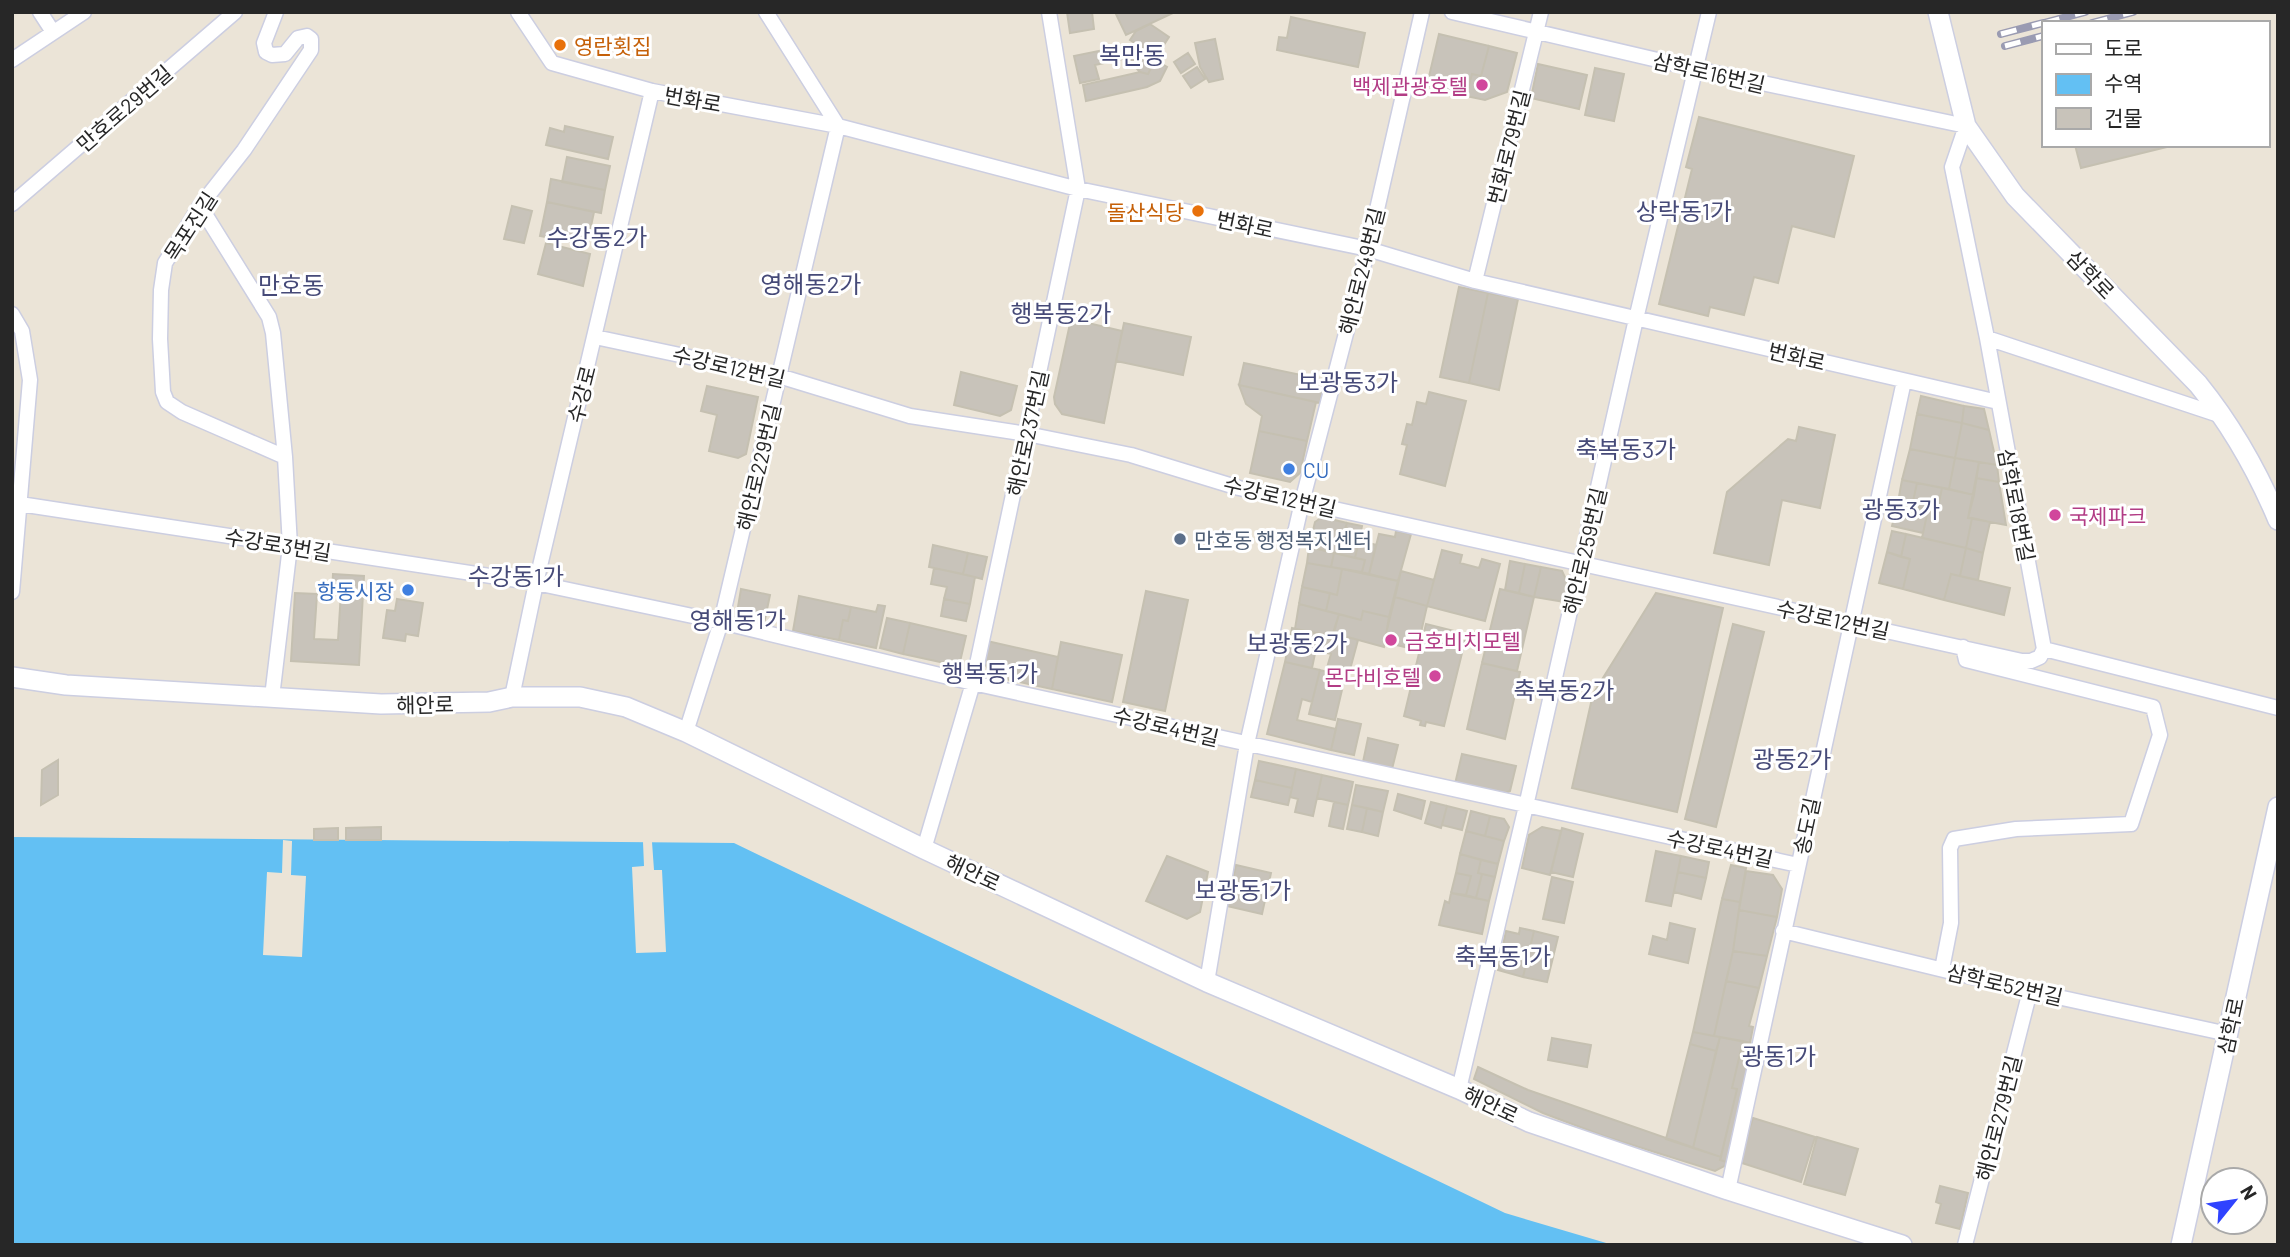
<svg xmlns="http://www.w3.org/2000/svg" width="2290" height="1257" viewBox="0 0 2290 1257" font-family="Barlow,'Noto Sans KR',sans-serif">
<rect width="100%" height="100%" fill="#ebe4d7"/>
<path fill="#63c0f3" d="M12 837 734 843 1505 1213 1613 1245H12Z"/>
<path fill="#ebe4d7" d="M283 840 292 841 291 875 306 876 302 957 263 955 267 872 282 873Z
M643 842H652L654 870H662L666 952 636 953 632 867 644 866Z"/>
<path fill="#c8c3ba" stroke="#c5c0b1" stroke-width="2" d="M1067 12H1092L1094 29 1070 33Z
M1115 12H1175L1126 35Z
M1291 17 1365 33 1358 67 1277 50 1279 37 1287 38Z
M1150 24 1169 37 1156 57 1130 40 1136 31Z
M1439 34 1489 46 1481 76 1472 74 1466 96 1427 85Z
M1215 39 1223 79 1209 82 1200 67 1195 43Z
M1128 45 1155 60 1148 74 1140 72 1127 58 1095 65 1099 79 1080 83 1074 56Z
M1489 46 1517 53 1507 92 1485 100 1466 96 1472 74 1481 76Z
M1188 53 1195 64 1181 73 1174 62Z
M1155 60 1167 67 1160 81 1147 87 1086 101 1083 85 1140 72 1148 74Z
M1538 64 1587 75 1579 109 1531 98Z
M1197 67 1205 79 1191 88 1183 76Z
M1595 68 1624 74 1614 121 1585 115Z
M1699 117 1854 156 1834 237 1792 226 1778 283 1754 277 1744 315 1710 307 1708 316 1659 304 1692 169 1686 167Z
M565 126 613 137 608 159 546 145 550 128 564 132Z
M2075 145H2175L2081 168Z
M567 157 610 166 605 190 562 182Z
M551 179 605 190 601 213 547 202Z
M547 202 594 212 587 245 540 236Z
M512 206 532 211 524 243 504 239Z
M546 243 590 254 583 286 538 274Z
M1459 287 1488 293 1469 383 1440 377Z
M1488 293 1518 299 1499 390 1469 383Z
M1071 319 1122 331 1104 423 1062 414 1055 404 1054 397Z
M1124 323 1191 337 1183 375 1116 361Z
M1244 363 1325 380 1320 403 1239 385Z
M961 372 1017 386 1011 410 1000 416 954 405Z
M1239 385 1316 402 1307 441 1259 431 1262 416 1246 404Z
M707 386 758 397 746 454 738 458 709 451 717 415 701 411Z
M1429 392 1466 401 1445 486 1400 474 1407 445 1402 444 1407 424 1412 425 1417 402 1426 404Z
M1921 396 1964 406 1962 423 1917 414Z
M1964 406 1984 409 1989 430 1962 423Z
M1917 414 1962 423 1955 458 1910 449Z
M1962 423 1989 430 1997 465 1955 458Z
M1799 427 1835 435 1820 508 1782 500 1769 565 1714 553 1727 492 1788 439 1796 441Z
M1259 431 1307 441 1300 473 1290 482 1250 473Z
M1910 449 1955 458 1949 489 1902 480Z
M1955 458 1979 462 1974 495 1949 489Z
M1979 462 1997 465 1999 482 1976 478Z
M1976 478 1999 482 2006 525 1968 518Z
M1902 480 1917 483 1912 506 1898 502Z
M1917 483 1942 488 1937 512 1912 506Z
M1942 488 1974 495 1968 518H1972L1966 548 1922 538 1928 510 1937 512Z
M1898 502 1928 510 1923 533 1892 526Z
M1322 517 1347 523 1344 532 1360 536 1355 558 1309 547 1315 522Z
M1972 518 1990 522 1983 553 1966 548Z
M1347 523 1362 526 1360 536 1344 532Z
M1396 531 1411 534 1398 581 1369 574 1379 534 1395 537Z
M1892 531 1906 534 1901 557 1887 552Z
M1906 534 1966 548 1960 576 1951 574 1944 600 1903 589 1910 559 1901 557Z
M1359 540 1376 545 1369 574 1362 572 1365 560 1355 558Z
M933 545 968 553 963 574 929 567Z
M1309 547 1334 553 1331 567 1307 563Z
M1966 548 1983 553 1978 580 1960 576Z
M1442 550 1462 555 1460 563 1479 568 1482 559 1500 564 1485 621 1427 606Z
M1887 552 1910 559 1903 589 1879 583Z
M968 553 987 557 982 579 963 574Z
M1334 553 1365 560 1362 572 1331 567Z
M1510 561 1525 564 1519 593 1505 590Z
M1307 563 1342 569 1337 595 1302 587Z
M1525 564 1541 567 1534 597 1519 593Z
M1541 567 1562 571 1568 584 1565 602 1534 597Z
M934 568 975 577 970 604 944 599 947 587 931 584Z
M1342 569 1398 581 1389 617 1363 611 1361 620 1326 611 1330 593 1337 595Z
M1401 571 1434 580 1427 606 1395 597Z
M333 574 364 576 359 665 291 661 295 593 317 594 314 639 338 640 341 592 332 591Z
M1951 574 2010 588 2004 615 1944 600Z
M1302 587 1330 593 1326 611 1299 604Z
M741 589 770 595 764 624 745 620 738 607Z
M1500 589 1534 597 1517 671 1482 663Z
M1146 591 1188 600 1165 711 1123 702Z
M1656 593 1723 608 1677 812 1572 788 1593 694Z
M799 596 851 607 848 621 843 620 839 640 793 631Z
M1395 597 1427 606 1417 650 1384 642Z
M397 599 423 603 418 636 406 634 405 641 383 638 387 610 395 611Z
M944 599 970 604 966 621 941 616Z
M1299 604 1339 614 1333 636 1295 629Z
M878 605 885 606 876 648 839 640 843 620 848 621 851 607 876 612Z
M1363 611 1389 617 1384 647 1333 633 1339 614 1361 620Z
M887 618 910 623 903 654 880 648Z
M910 623 966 636 959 666 903 654Z
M1426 624 1462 633 1460 641H1465L1444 726 1426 722 1425 726 1420 725 1421 721 1404 716Z
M1733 624 1764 632 1716 827 1685 819Z
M1292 628 1319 634 1312 668 1285 662Z
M1333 633 1358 640 1348 677 1326 671 1331 654 1316 650 1319 634 1333 636Z
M987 641 1058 657 1052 689 992 676 983 660Z
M1061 642 1122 655 1112 702 1052 689Z
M1285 662 1320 670 1312 702 1302 699 1297 720 1336 729 1331 750 1267 734Z
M1482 663 1520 672 1505 739 1467 729Z
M1320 670 1345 677 1335 720 1309 714Z
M1338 719 1361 724 1354 755 1331 750Z
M1368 738 1398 745 1392 769 1363 762Z
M1462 754 1516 766 1510 791 1501 795 1455 784Z
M58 760V795L41 805 42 770Z
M1259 761 1296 769 1292 788 1255 780Z
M1296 769 1322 775 1313 816 1295 812 1298 799 1290 797Z
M1322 775 1353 782 1348 805 1317 798Z
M1255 780 1292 788 1288 805 1251 797Z
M1356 785 1388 791 1383 812 1352 805Z
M1398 794 1425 801 1421 819 1394 810Z
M1334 802 1348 805 1343 829 1329 826Z
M1431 802 1447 806 1441 828 1425 823Z
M1352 805 1367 808 1362 832 1347 829Z
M1447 806 1467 811 1462 830 1442 825Z
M1367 808 1383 812 1378 836 1362 832Z
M1471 811 1490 816 1485 836 1466 831Z
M1490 816 1504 819 1509 827 1504 841 1485 836Z
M381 827V840H346V828Z
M1542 827 1561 831 1550 875 1522 868 1529 835Z
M338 828V840H314V829Z
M1562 828 1583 834 1573 877 1551 872Z
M1466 831 1504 841 1498 864 1460 854Z
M1656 851 1681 856 1671 906 1646 901Z
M1460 854 1481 860 1478 873 1482 874 1476 898 1466 895 1471 876 1456 873Z
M1167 856 1208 872 1200 912 1187 919 1146 901Z
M1681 856 1709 862 1706 878 1678 872Z
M1481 860 1498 864 1495 877 1478 873Z
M1236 865 1271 873 1262 914 1227 906Z
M1731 865 1746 868 1740 902 1722 899Z
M1746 871 1773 875 1782 889 1777 917 1739 910Z
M1678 872 1706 878 1701 899 1674 892Z
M1456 873 1471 876 1466 895 1451 893Z
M1482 874 1495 877 1489 901 1476 898Z
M1552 877 1573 882 1564 923 1543 919Z
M1451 893 1489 901 1482 934 1439 925 1445 901 1449 903Z
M1722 899 1740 902 1733 951 1714 1036 1693 1032Z
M1739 910 1777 917 1767 956 1733 951Z
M1670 923 1695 929 1688 963 1649 954 1653 936 1667 940Z
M1520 928 1534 931 1523 977 1498 970 1506 931 1519 934Z
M1534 931 1558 937 1547 982 1523 977Z
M1733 951 1767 956 1759 988 1726 981Z
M1726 981 1759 988 1749 1026 1753 1027 1750 1043 1714 1036Z
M1693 1032 1720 1037 1716 1051 1690 1044Z
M1720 1037 1743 1041 1732 1088 1737 1089 1721 1157 1693 1148Z
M1552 1038 1591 1045 1587 1067 1548 1060Z
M1743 1041 1757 1045 1730 1163 1720 1160 1737 1089 1732 1088Z
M1690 1044 1716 1051 1693 1148 1666 1139Z
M1478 1067 1528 1090 1721 1157 1720 1160 1730 1163 1715 1171 1604 1136 1543 1113 1474 1079Z
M1753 1118 1815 1137 1801 1182 1739 1162Z
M1817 1137 1858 1149 1845 1195 1804 1184Z
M1940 1186 1968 1193 1960 1229 1936 1223 1941 1204 1936 1202Z"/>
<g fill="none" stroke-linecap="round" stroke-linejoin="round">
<defs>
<path id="minor" d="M40 12 53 32
M518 12 552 63 652 91 838 126 1078 189 1368 249 1475 281 1998 402
M1452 12 1696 69 1966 126 1952 167 1987 338 2044 649
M12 60 84 12
M12 204 235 12
M200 206 269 317 273 333 285 457
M1475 281 1541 12
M12 314 22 331 30 380 12 592
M595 337 779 376 910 416 1027 434 1131 455 1239 488 2022 661H2031L2040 657 2044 649
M1987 338 2222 416
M20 504 536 583 721 622 973 683 1798 865
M2044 649 2278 708
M272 697 290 546 285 457 182 412 167 402 163 392 160 339 161 290 165 263 200 206 244 150 311 50V39L307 36 298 38 285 54 272 55 266 52 264 43 276 12
M512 697 536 583 652 91
M686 732 721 622 838 126 766 12
M924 849 973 683 1078 189 1049 12
M1783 931 2030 991 2228 1034
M1942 969 1951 923 1950 848 1954 839 2016 829 2131 824 2160 735 2153 707 1966 660 1963 647
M1207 982 1247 744 1302 502 1368 249 1422 12
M1459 1089 1526 806 1636 319 1709 12
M1728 1190 1904 381
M1965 1245 2030 991"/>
<path id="tertiary" d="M1938 12 1966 126 2015 196 2198 384C2232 426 2257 470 2278 520
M12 677 66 685 381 704 489 702 512 697H580L626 707 686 732 924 849 1207 982 1459 1089 1529 1122 1728 1190 1902 1245
M2181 1245 2278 807"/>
</defs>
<use href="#minor" stroke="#cccee1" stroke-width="17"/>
<use href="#tertiary" stroke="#cccee1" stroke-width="22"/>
<use href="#minor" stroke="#fff" stroke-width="14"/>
<use href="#tertiary" stroke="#fff" stroke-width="19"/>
<defs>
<path id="rail" d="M2044 23 2085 12
M2092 23 2133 12
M2001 34 2043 23
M2005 46 2043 36"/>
</defs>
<use href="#rail" stroke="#9a9bb2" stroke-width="8"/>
<use href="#rail" stroke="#fff" stroke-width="5" stroke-dasharray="16" stroke-linecap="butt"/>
</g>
<g fill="#e8710a" stroke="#fff" stroke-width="2.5">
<circle cx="560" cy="45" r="7"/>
<circle cx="1198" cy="211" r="7"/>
</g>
<g fill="#d1479c" stroke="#fff" stroke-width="2.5">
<circle cx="1482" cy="85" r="7"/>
<circle cx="2055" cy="515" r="7"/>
<circle cx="1391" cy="640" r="7"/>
<circle cx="1435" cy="676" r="7"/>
</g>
<g fill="#3f7fe0" stroke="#fff" stroke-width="2.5">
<circle cx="1289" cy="469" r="7"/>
<circle cx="408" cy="590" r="7"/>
</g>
<circle fill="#5c6f8a" stroke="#fff" stroke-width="2.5" cx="1180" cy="539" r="7"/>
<g text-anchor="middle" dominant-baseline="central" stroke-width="6" stroke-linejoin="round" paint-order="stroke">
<g font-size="21" fill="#c56008" stroke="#fff" text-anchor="start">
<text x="574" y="45">영란횟집</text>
<text x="1184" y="211" text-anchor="end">돌산식당</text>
</g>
<g font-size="21" fill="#272727" stroke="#fff">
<text transform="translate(1709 72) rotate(13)">삼학로16번길</text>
<text transform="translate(693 99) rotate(10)">번화로</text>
<text transform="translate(124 108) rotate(-41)">만호로29번길</text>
<text transform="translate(1508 147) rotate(-76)">번화로79번길</text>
<text transform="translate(1245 224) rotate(12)">번화로</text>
<text transform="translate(190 226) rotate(-57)">목포진길</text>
<text transform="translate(1361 271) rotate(-76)">해안로249번길</text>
<text transform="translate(2091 274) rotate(46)">삼학로</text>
<text transform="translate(1797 356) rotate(13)">번화로</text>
<text transform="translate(729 366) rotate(13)">수강로12번길</text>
<text transform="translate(581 394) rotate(-76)">수강로</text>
<text transform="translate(1027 433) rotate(-78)">해안로237번길</text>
<text transform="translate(758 467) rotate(-77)">해안로229번길</text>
<text transform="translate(1280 496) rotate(13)">수강로12번길</text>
<text transform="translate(2017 505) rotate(79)">삼학로18번길</text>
<text transform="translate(278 544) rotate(9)">수강로3번길</text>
<text transform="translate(1584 551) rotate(-77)">해안로259번길</text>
<text transform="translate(1833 619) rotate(12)">수강로12번길</text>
<text transform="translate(425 704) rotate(-1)">해안로</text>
<text transform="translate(1166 726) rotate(13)">수강로4번길</text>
<text transform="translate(1806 826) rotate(-78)">송도길</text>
<text transform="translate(1720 848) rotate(12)">수강로4번길</text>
<text transform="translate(973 872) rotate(25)">해안로</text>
<text transform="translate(2005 984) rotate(13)">삼학로52번길</text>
<text transform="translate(2230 1026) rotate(-78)">삼학로</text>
<text transform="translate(1491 1104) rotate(25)">해안로</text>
<text transform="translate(1998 1118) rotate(-76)">해안로279번길</text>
</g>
<g font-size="21" fill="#b23c85" stroke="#fff" text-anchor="end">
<text x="1468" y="85">백제관광호텔</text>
<text x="2069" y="515" text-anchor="start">국제파크</text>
<text x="1405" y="640" text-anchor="start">금호비치모텔</text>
<text x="1421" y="676">몬다비호텔</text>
</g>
<g font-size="21" fill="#366cbe" stroke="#fff" text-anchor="start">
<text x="1303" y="469">CU</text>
<text x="394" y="590" text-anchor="end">항동시장</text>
</g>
<g font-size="21" fill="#4e5e75" stroke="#fff" text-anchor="start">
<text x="1194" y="539">만호동 행정복지센터</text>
</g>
<g font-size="24" fill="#464a78" stroke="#fff">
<text x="1132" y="54">복만동</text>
<text x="1684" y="210">상락동1가</text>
<text x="597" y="236">수강동2가</text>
<text x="811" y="283">영해동2가</text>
<text x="291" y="284">만호동</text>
<text x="1061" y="312">행복동2가</text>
<text x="1348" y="381">보광동3가</text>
<text x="1626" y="448">축복동3가</text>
<text x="1901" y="508">광동3가</text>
<text x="516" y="575">수강동1가</text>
<text x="738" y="619">영해동1가</text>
<text x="1297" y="642">보광동2가</text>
<text x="990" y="672">행복동1가</text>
<text x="1564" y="689">축복동2가</text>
<text x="1792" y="758">광동2가</text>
<text x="1243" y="889">보광동1가</text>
<text x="1503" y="955">축복동1가</text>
<text x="1779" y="1055">광동1가</text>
</g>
</g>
<rect width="2290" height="1257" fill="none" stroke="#272727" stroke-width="28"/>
<rect x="2042" y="21" width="228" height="126" fill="#ffffff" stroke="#a9a9a9" stroke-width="2"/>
<rect x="2056" y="44" width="35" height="10" fill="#ffffff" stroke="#a9a9a9" stroke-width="2"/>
<text x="2104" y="56" font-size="21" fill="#272727">도로</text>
<rect x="2056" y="74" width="35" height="21" fill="#63c0f3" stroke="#a9a9a9" stroke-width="2"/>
<text x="2104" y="91" font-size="21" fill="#272727">수역</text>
<rect x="2056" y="108" width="35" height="21" fill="#c8c3ba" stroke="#a9a9a9" stroke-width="2"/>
<text x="2104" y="126" font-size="21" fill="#272727">건물</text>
<g transform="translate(2234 1201) rotate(60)"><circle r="33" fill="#ffffff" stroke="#a9a9a9" stroke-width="2"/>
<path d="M0-5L12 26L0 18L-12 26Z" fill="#2f43ff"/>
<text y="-10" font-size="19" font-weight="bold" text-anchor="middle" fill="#272727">N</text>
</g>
</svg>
